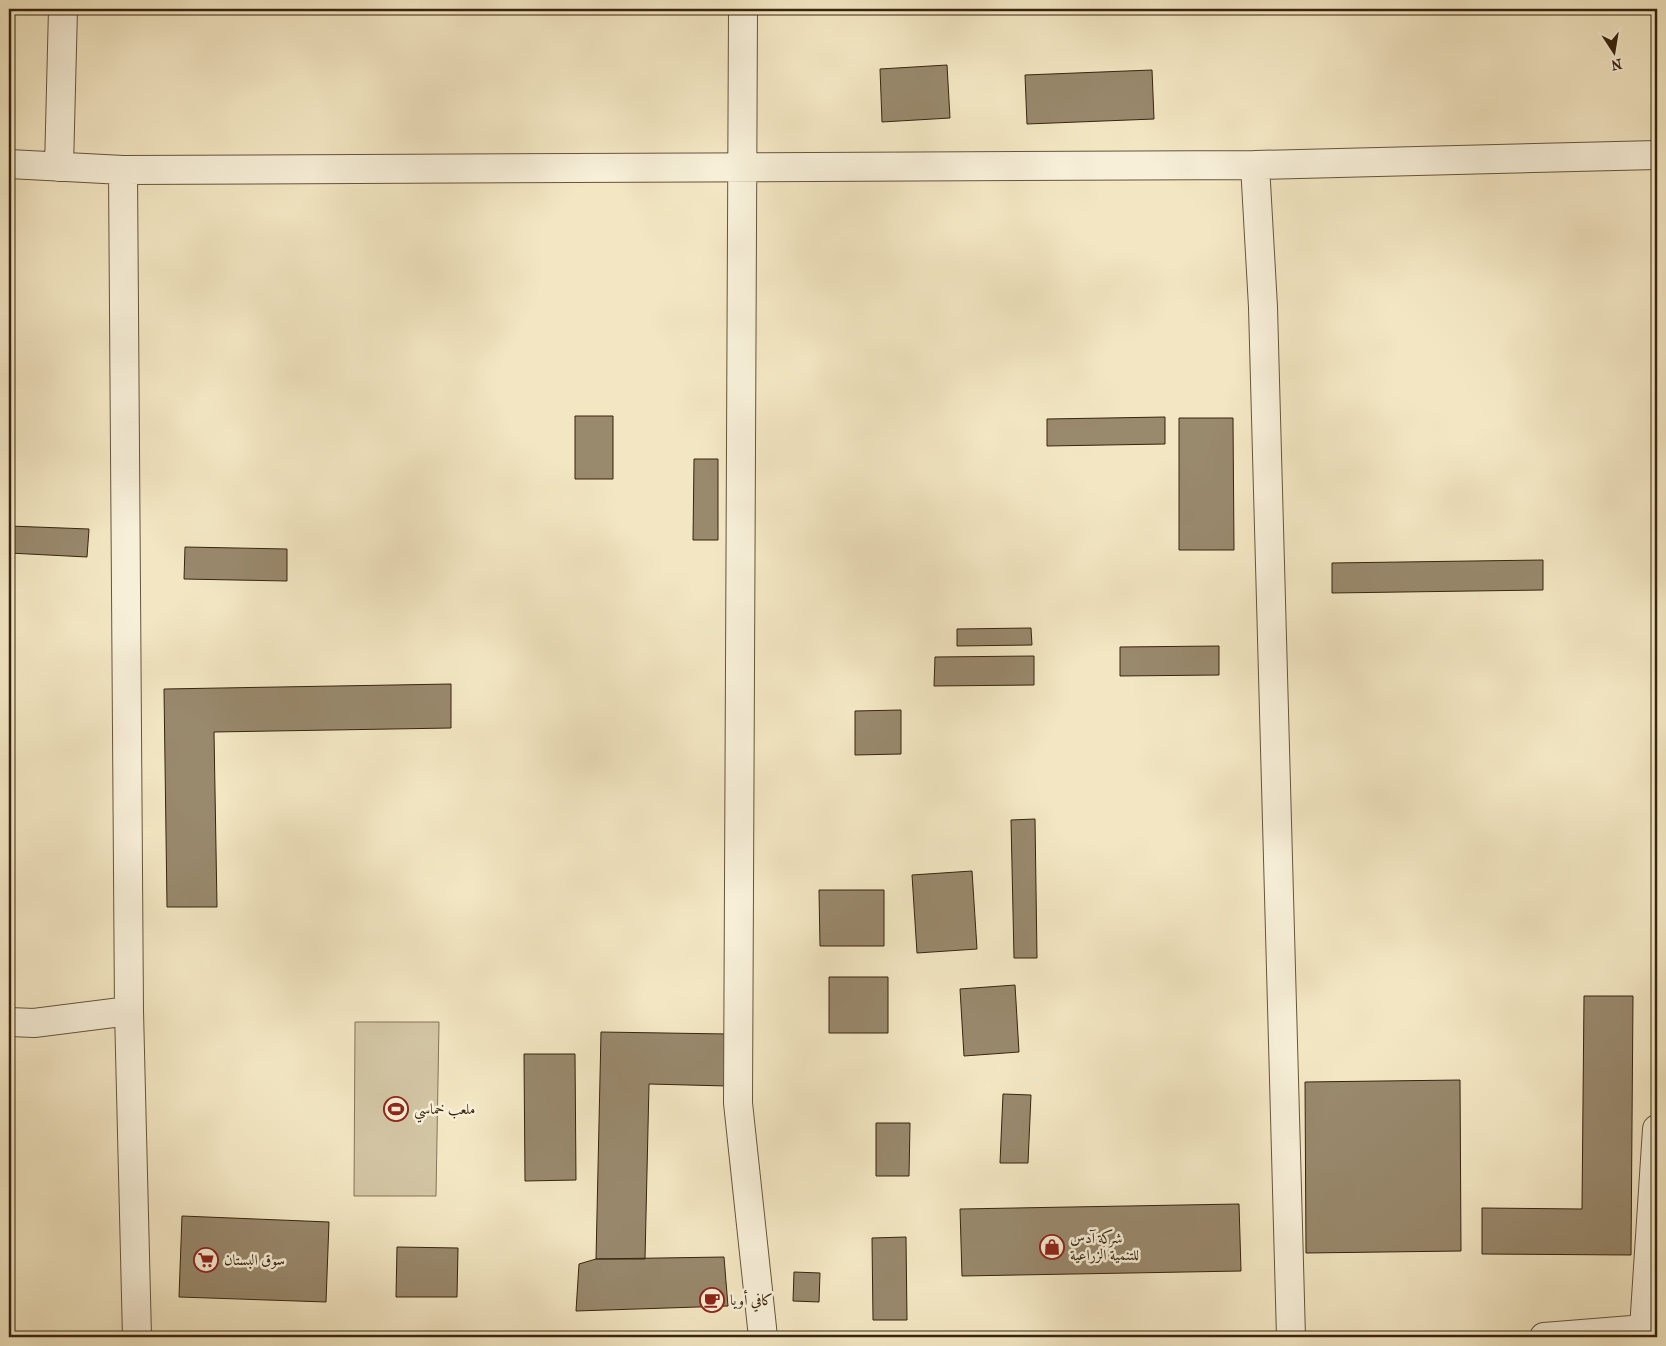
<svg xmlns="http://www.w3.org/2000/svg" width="1666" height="1346" viewBox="0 0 1666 1346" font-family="'IM FELL French Canon',Amiri,serif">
<rect width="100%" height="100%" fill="#f3e7c3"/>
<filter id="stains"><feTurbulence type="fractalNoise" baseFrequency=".004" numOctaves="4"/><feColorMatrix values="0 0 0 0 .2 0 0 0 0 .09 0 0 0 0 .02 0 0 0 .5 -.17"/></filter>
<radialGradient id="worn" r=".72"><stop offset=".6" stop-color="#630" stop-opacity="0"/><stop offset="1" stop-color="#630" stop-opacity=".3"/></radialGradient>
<path fill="#d3c6a4" stroke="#86755a" d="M355 1022H439L436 1196H354Z"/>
<path fill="#99896d" stroke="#38240f" d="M947 65 950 118 882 122 880 69Z
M1152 70 1154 119 1027 124 1025 75Z
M575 416H613V479H575Z
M1165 417V444L1047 446V419Z
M1179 418H1233L1234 550H1179Z
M694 459H718V540H693Z
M9 526 89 529 87 557 9 553Z
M185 547 287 549V581L184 579Z
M1543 560V590L1332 593V563Z
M1031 628 1032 645 957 646V629Z
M1219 646V675L1120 676V647Z
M1034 656V685L934 686 935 657Z
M451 684V728L214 732 217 907H167L164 689Z
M901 710V754L855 755V711Z
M1035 819 1037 958H1014L1011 820Z
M972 871 977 949 917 953 912 875Z
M819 890H884V946H820Z
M829 977H888V1033H829Z
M1015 985 1019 1052 964 1056 960 989Z
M1584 996H1633L1631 1255 1482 1254V1208L1582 1209Z
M601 1032 728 1034 727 1086 649 1084 645 1259H596Z
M524 1054H575L576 1180 525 1181Z
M1460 1080 1461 1251 1306 1253 1305 1082Z
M1003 1094 1031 1095 1028 1163H1000Z
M876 1123H910L909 1176H876Z
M1239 1204 1241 1271 962 1276 960 1209Z
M182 1216 329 1222 326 1302 179 1297Z
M906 1237 907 1320H873L872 1238Z
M397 1247 458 1248 457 1297H396Z
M724 1257 728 1306 576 1311 579 1264 596 1259Z
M794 1272 820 1273 819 1302 793 1301Z"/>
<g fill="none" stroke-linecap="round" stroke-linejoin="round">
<defs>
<path id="minor" d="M743 9 738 1103 763 1337
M9 164 123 170 1255 165 1657 155
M1255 165 1263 307 1291 1337
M59 167 63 9
M123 170 129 1011 137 1337
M9 1022 34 1023 129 1011
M1644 1329 1657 1129
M1544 1337 1657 1328"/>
</defs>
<use href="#minor" stroke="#67553c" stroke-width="30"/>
<use href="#minor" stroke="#f7efd8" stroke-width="28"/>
</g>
<defs>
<symbol id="stadium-ring" viewBox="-11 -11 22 22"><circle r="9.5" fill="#f7efd8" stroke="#8f2418" stroke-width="1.5"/><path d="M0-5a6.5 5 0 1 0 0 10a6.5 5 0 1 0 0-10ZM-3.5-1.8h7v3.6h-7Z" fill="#8f2418"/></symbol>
<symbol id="shop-ring" viewBox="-11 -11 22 22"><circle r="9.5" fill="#f7efd8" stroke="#8f2418" stroke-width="1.5"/><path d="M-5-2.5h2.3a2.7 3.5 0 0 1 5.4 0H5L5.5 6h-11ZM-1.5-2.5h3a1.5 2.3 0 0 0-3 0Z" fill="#8f2418"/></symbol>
<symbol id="supermarket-ring" viewBox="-11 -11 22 22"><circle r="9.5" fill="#f7efd8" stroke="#8f2418" stroke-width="1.5"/><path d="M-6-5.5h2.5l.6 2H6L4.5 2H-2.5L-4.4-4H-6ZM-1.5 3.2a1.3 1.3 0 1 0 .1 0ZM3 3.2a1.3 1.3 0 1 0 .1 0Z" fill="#8f2418"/></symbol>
<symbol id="cafe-ring" viewBox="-11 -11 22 22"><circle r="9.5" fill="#f7efd8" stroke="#8f2418" stroke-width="1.5"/><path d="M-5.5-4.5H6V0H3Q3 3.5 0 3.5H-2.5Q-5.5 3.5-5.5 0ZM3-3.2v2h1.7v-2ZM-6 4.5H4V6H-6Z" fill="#8f2418"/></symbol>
</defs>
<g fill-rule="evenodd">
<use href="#stadium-ring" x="382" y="1095" width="28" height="28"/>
<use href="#shop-ring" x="1038" y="1233" width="28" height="28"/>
<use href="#supermarket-ring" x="192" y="1246" width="28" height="28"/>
<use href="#cafe-ring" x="698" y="1286" width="28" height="28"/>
</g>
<g text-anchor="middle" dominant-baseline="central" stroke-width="5" stroke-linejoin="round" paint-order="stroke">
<g font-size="15" fill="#38240f" stroke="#f7efd8" text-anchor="start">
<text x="414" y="1109">ملعب خماسي</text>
<text x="1070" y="1238">شركة آدس<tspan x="1070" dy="17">للتنمية الزراعية</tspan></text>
<text x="224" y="1260">سوق البستان</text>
<text x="730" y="1300">كافي أويا</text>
</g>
</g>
<rect width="1666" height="1346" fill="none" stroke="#f3e7c3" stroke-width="30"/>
<rect x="10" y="10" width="1646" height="1326" fill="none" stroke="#38240f" stroke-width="2.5"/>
<rect x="15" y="15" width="1636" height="1316" fill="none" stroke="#38240f"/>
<g transform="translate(1614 52) rotate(168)" stroke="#f7efd8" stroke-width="4" paint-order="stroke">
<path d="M0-4L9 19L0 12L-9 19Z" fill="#38240f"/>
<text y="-8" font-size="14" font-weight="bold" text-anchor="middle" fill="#38240f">N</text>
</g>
<rect width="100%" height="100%" filter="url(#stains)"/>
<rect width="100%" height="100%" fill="url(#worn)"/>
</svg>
